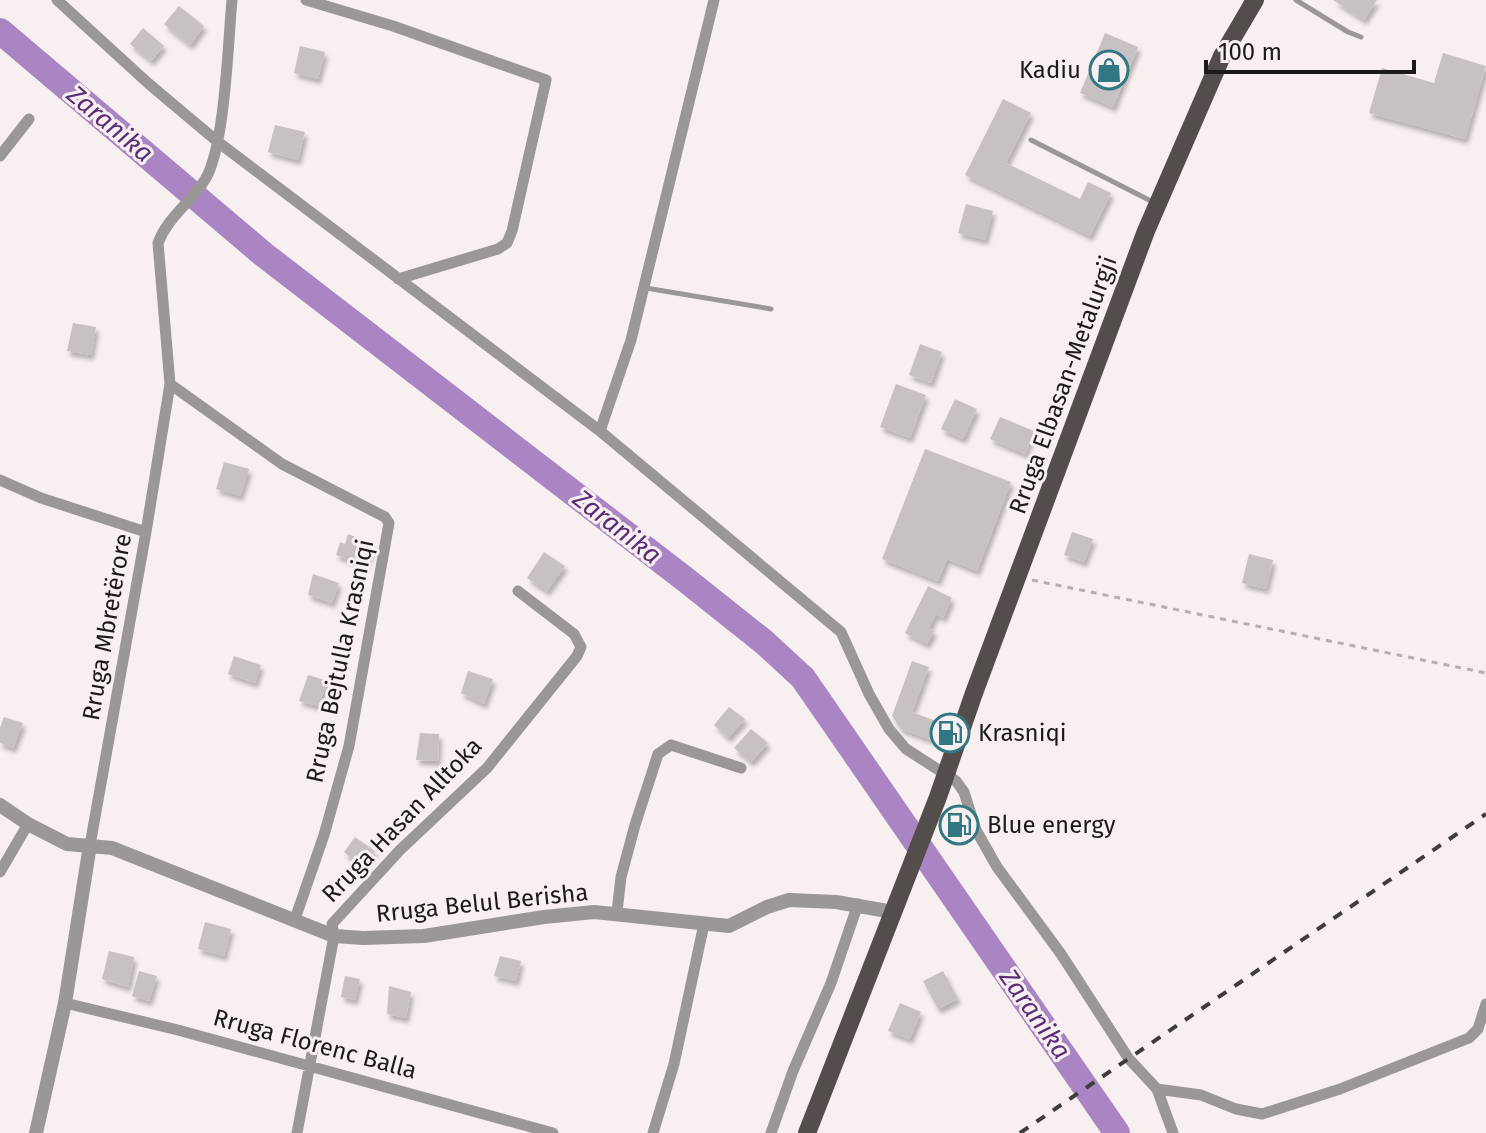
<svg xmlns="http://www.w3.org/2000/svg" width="1486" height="1133" viewBox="0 0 1486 1133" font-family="'Fira Sans',sans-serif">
<defs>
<filter id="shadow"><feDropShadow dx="3" dy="5" stdDeviation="2" flood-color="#0004"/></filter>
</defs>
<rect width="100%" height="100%" fill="#f7eff0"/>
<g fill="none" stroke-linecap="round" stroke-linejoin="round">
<path stroke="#a985c4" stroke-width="26" d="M0 31 263 254 686 580 764 642 803 678 1117 1133"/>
</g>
<path fill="#c7c1c4" filter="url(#shadow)" d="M1333 0H1377L1364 20Z
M179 6 204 26 190 45 164 24Z
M143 28 164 46 151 61 130 44Z
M1105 33 1138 47 1113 107 1080 93Z
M300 46 325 52 318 79 294 73Z
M1443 53 1486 66 1465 139 1369 113 1382 68 1434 83Z
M1003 99 1031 113 1006 163 1080 199 1088 182 1111 193 1090 236 965 175Z
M275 125 305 132 298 160 268 152Z
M966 204 993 211 985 240 958 233Z
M73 323 96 327 91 355 67 351Z
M920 344 942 352 931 383 909 375Z
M896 384 926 395 910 438 880 427Z
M955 399 977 409 963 439 941 429Z
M1000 417 1034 431 1025 454 990 439Z
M925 449 1011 482 977 571 947 559 938 581 882 559Z
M224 462 249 469 240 496 216 489Z
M1072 532 1093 539 1084 562 1064 555Z
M348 534 374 544 365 566 336 555 340 542 345 544Z
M544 552 565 566 547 591 527 578Z
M1249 554 1273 560 1266 589 1242 583Z
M313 574 339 583 332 603 308 595Z
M928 586 952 598 943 618 936 614 929 628 934 631 927 644 905 633Z
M234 656 261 665 255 683 228 674Z
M912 661 929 667 912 712 944 724 937 742 901 729 892 716Z
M468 671 493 679 484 704 461 693Z
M308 675 328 681 318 706 299 701Z
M729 707 745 719 728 738 714 725Z
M4 717 23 723 13 748 0 743V728Z
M751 729 768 743 751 762 734 748Z
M420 733 439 734 438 761 416 760Z
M355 837 375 851 362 867 344 852Z
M205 922 231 929 224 956 198 949Z
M109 951 134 957 128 987 102 979Z
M500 956 521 961 516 981 494 976Z
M139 971 157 976 149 1001 132 996Z
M943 971 958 999 938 1009 923 981Z
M345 976 360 979 355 1000 341 997Z
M389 986 411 992 406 1018 387 1014Z
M900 1003 921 1012 910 1039 888 1031Z"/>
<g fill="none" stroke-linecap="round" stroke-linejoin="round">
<path stroke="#b5afaf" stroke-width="3" stroke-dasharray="6 6" stroke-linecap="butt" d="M1032 580 1486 673"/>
<path stroke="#9a9796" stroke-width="5" d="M1296 0 1348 32 1361 37
M1031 140 1153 202
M646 288 771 309"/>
<path stroke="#9a9796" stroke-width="11" d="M57 0 149 84 218 142 600 431 841 632 869 694 889 729 906 749 956 781 964 792 976 830 997 867 1061 954 1129 1059 1157 1089 1173 1133
M306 0 393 26 546 80 512 231 507 243 498 249 398 279
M0 156 29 119
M170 384 282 464 385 517 389 523 349 746 324 835 295 919
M600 431 631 340 714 0
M0 480 41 498 146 532
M90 845 146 532 170 384 158 243C168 216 192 202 206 178 225 144 228 43 232 0
M0 872 28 824
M617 912 621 877 635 825 658 754 671 745 741 768
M65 1003 178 1030 553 1133
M1157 1089 1201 1095 1236 1109 1262 1114 1340 1089 1469 1038 1478 1029 1486 1004
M297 1133 334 936 332 924 400 850 487 768 577 656 581 647 574 634 518 591
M653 1133 674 1064 704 924
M771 1133 793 1071 831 983 858 904"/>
<path stroke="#9a9796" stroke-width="14" d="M0 805 28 824 67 844 112 848 334 936 363 938 424 936 544 917 594 912 729 926 767 907 789 900 836 902 893 912
M36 1133 65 1003 90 845"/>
<path stroke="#534e4c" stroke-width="18" d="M807 1133 938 797 974 693 1146 231 1222 56 1255 0"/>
<path stroke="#3f3c3c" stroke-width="4" stroke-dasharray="10 10" stroke-linecap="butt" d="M1020 1133 1486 814"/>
</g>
<defs>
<symbol id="shop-ring" viewBox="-11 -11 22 22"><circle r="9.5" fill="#f7eff0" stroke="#317784" stroke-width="1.5"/><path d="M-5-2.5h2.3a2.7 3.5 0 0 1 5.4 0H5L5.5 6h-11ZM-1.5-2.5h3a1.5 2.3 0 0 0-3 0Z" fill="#317784"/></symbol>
<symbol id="fuel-ring" viewBox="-11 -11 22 22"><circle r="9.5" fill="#f7eff0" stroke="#317784" stroke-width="1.5"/><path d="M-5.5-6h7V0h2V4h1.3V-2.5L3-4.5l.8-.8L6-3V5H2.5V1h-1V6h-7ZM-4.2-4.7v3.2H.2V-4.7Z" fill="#317784"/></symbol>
</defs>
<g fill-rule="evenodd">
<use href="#shop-ring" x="1087" y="48" width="44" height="44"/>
<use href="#fuel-ring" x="928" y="711" width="44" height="44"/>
<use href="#fuel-ring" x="937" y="803" width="44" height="44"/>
</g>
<g text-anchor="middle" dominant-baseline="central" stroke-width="6" stroke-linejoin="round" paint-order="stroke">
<g font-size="24" fill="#1b1919" stroke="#f7eff0" text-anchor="start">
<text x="1081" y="70" text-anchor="end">Kadiu</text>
<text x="978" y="733">Krasniqi</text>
<text x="987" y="825">Blue energy</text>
</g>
<g font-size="24" fill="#1b1919" stroke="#f7eff0">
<text transform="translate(1063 385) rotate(-70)">Rruga Elbasan-Metalurgji</text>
<text transform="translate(107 627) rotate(-80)">Rruga Mbretërore</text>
<text transform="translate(340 661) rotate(-78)">Rruga Bejtulla Krasniqi</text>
<text transform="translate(402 820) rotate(-46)">Rruga Hasan Alltoka</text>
<text transform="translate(482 903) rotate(-6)">Rruga Belul Berisha</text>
<text transform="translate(315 1044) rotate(15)">Rruga Florenc Balla</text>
</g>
<g font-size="26" font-style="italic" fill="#5b2d79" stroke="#f7eff0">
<text transform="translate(110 124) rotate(40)">Zaranika</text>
<text transform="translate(617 527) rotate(38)">Zaranika</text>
<text transform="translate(1035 1014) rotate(55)">Zaranika</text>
</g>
</g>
<path d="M1206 60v12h208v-12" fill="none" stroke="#1b1919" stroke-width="4"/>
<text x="1218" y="60" font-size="24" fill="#1b1919" stroke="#f7eff0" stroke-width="6" paint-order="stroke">100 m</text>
</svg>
